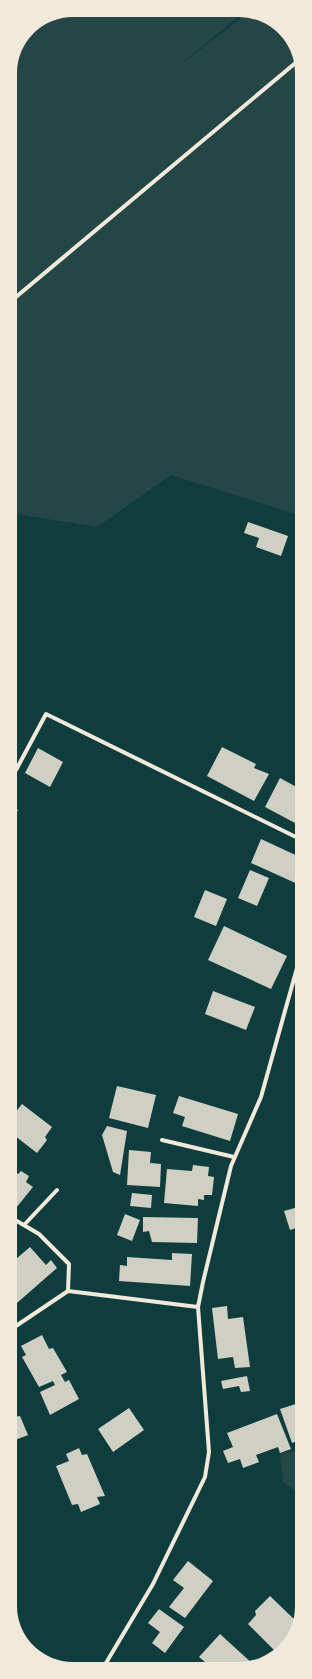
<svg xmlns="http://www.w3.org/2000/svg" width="312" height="1679" viewBox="0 0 312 1679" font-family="'Public Sans',sans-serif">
<rect width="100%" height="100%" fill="#0f3d3e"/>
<path fill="#244646" d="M73 10 244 12 170 73 249 12H255L286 31 301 65 302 516 171 475 97 527 10 513V69L28 28Z
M302 1450V1495L283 1482 280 1453Z"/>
<path fill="#cfcfc3" d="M248 522 288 536 281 556 256 547 259 538 244 533Z
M222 747 256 764 254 768 269 774 254 801 207 776Z
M38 748 63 762 50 787 25 773Z
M280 778 302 790V810L295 823 265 807Z
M10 807 18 810 10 826Z
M261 839 302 858V886L251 863Z
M250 870 269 878 257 906 238 898Z
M205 890 227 899 216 926 194 917Z
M224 926 287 956 271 989 208 960Z
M213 991 255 1007 246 1030 205 1014Z
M117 1086 156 1095 148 1128 109 1118Z
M179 1096 238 1114 230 1141 182 1126 185 1117 173 1113Z
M22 1104 52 1127 45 1137 47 1140 37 1153 10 1132V1119Z
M107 1126 127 1131 120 1175 113 1172 102 1135Z
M129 1150 151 1152 150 1163 161 1164 160 1187 127 1185Z
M193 1165 209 1167 208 1176 214 1177 212 1195H204V1200L198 1199V1206L164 1203 167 1169 192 1171Z
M10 1167 18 1174 21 1171 29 1176 26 1182 33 1187 16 1208 10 1204Z
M132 1193 152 1195 151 1208 130 1206Z
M302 1206V1226L290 1230 284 1211Z
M125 1214 140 1220 132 1241 117 1235Z
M143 1217 198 1218 197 1243 152 1242 149 1231 143 1232Z
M10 1233 16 1239 10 1245Z
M30 1247 46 1265 51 1260 57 1268 17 1303 10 1296V1264Z
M172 1253 192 1254 190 1286 119 1281 120 1265 127 1266V1257L172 1260Z
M227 1306 228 1319 243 1317 250 1367 235 1368 233 1357 218 1359 212 1308Z
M42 1335 49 1349 53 1348 67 1372 61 1375 65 1382 69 1380 79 1399 50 1415 40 1392 55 1385 53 1381 39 1387 22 1357 26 1355 21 1346Z
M247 1376 250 1391 241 1392 239 1386 223 1389 221 1381Z
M302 1402V1439L292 1443 280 1409Z
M129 1408 144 1430 113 1452 98 1429Z
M10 1409 14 1417 20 1416 28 1435 10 1442Z
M277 1414 291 1449 280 1453 278 1447 256 1455 259 1462 243 1468 240 1459 228 1463 223 1451 233 1447 227 1433Z
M79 1448 82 1455 87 1454 105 1496 97 1497 100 1504 81 1512 78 1504 72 1505 56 1466 69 1461 66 1454Z
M188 1561 213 1581 185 1618 169 1607 184 1588 173 1580Z
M270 1596 297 1622 286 1648 277 1653 248 1624 256 1615 255 1611Z
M159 1609 184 1627 165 1653 152 1643 160 1632 148 1623Z
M220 1634 254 1665 247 1668H212L199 1657Z
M55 1660 66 1668H60L52 1663Z"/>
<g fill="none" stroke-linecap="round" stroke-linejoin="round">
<path stroke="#f1e9da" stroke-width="4" d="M10 302 299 60
M16 770 46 714 302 840
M162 1140 234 1157
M10 1217 39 1234 69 1264 68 1291
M24 1225 57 1190
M10 1330 68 1291 198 1307
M103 1668 153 1584 205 1477 209 1452 198 1307 203 1282 231 1166 261 1097 302 950"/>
</g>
<path d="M0 0H312V1679H0ZM73 17H239A56 56 0 0 1 295 73V1606A56 56 0 0 1 239 1662H73A56 56 0 0 1 17 1606V73A56 56 0 0 1 73 17Z" fill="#f1e9da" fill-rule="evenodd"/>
</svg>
